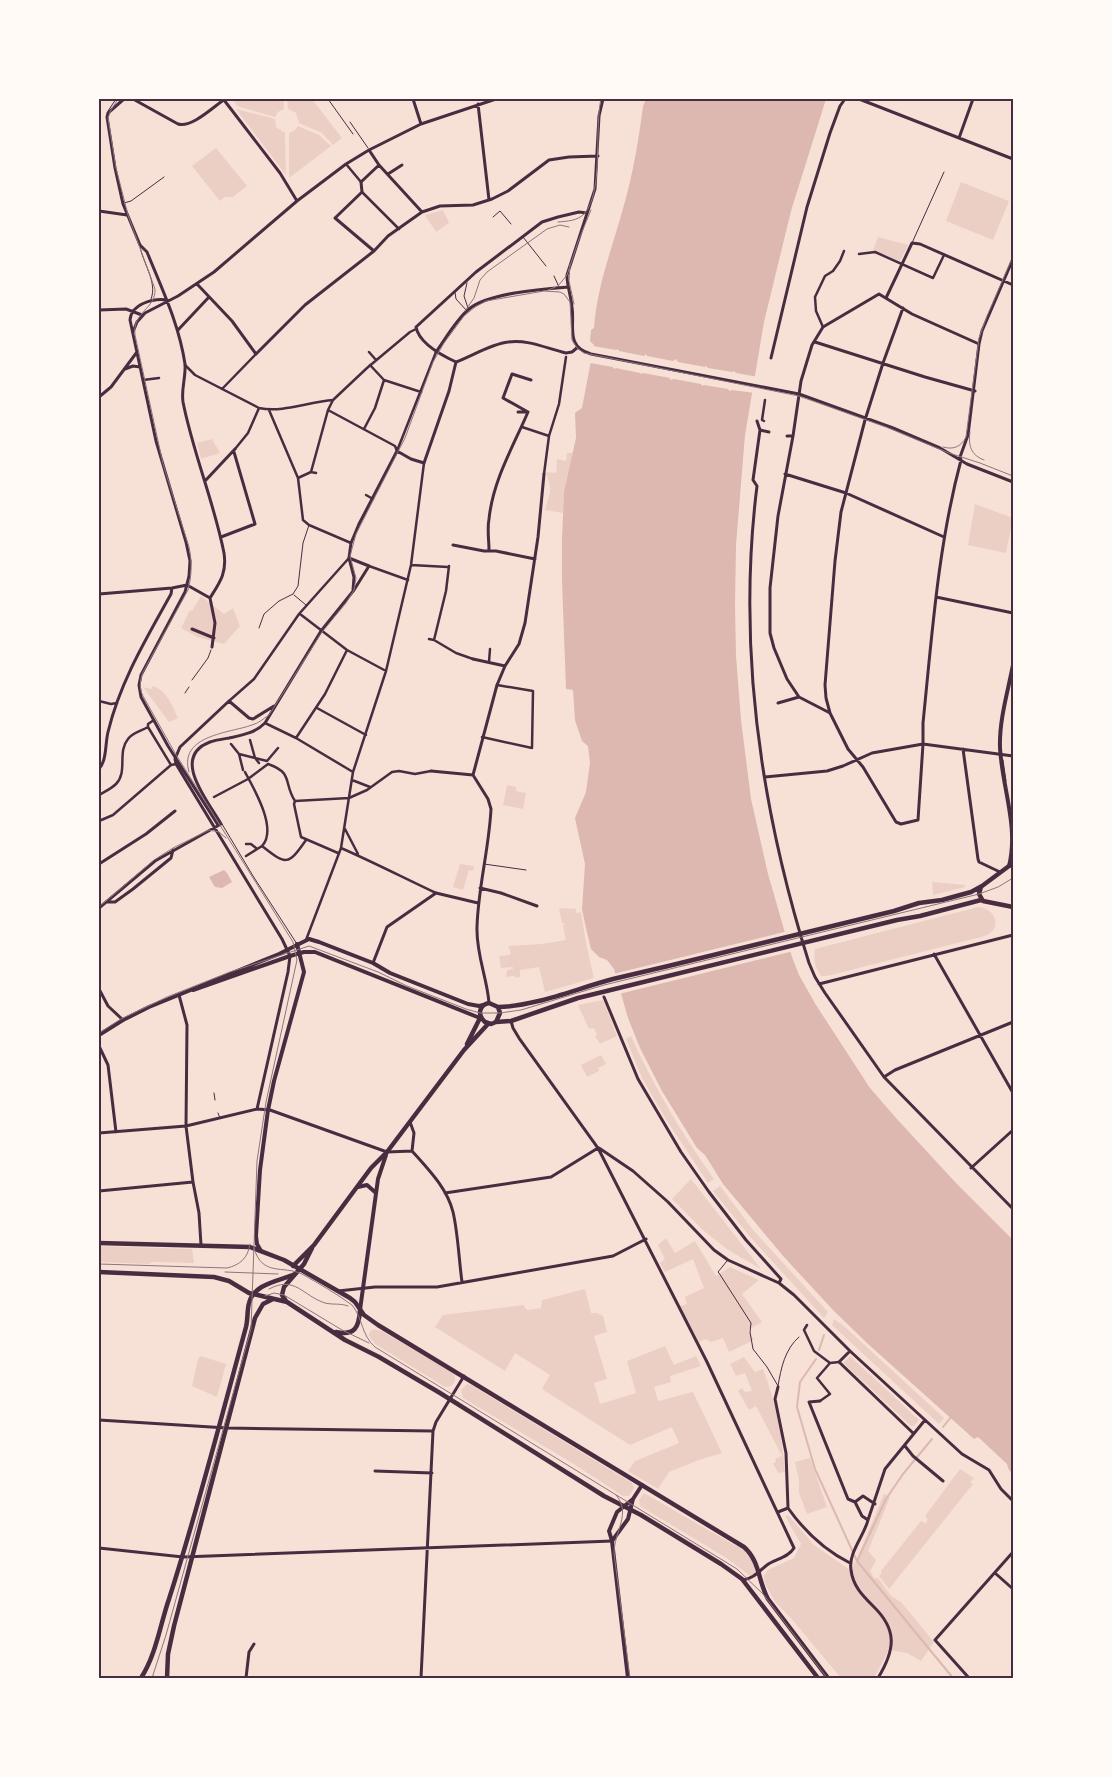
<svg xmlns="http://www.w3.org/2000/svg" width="1112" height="1777" viewBox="0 0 1112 1777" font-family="'Public Sans',sans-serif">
<rect width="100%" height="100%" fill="#f7e1d7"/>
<path fill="#ebcfc5" d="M237 99H284V109L278 112 275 117 237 106 234 101Z
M287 99H312L342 138 333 145 322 133 299 123 296 113 288 109Z
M236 109 275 119 276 127 285 133 286 175Z
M298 126 319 135 331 146 289 178V133L295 130Z
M216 148 247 186 233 197H225L220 201 192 166Z
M961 182 1009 201 993 240 946 221Z
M443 210 449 223 436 232 425 215Z
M878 237 908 245 900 261 873 250Z
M212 439 220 453 201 459 197 443Z
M567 453H573L564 492 563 513 545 510C550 490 553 494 546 472L556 473 557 459 566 461Z
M975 504 1013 518 1006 553 968 545Z
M201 596 224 614 233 608 240 626 224 644 197 637 181 628 190 610 192 611Z
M153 686C167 691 172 705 178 718L169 722 143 687 151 689Z
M507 785 516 787V791L526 793 523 809 503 805Z
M460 864 474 866 473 871 469 870 463 890 453 887Z
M932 882 965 885V887L933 895Z
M978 907C996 908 1003 929 985 936L827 976H821C815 968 813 958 815 949Z
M559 908 576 909V913L581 912 587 948 594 978 545 992 539 967 520 970V977L515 978V976L506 977 507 970 513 969V967L501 968 499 956 509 955 511 953 508 946 542 944 566 940 563 926 565 924 562 923Z
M603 1000 617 1036 600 1044 595 1036 597 1035 594 1028 589 1029 578 1005Z
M631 1036C654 1087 682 1134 714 1179L708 1183 667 1121 642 1078 626 1039Z
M601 1055 606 1064 598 1068 599 1071 587 1077 581 1065Z
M691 1179 761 1269 728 1250 703 1230 672 1199Z
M720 1186 754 1231 828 1312 824 1318 751 1238 713 1191Z
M666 1238 675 1253 695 1241 716 1276 730 1267 759 1280 742 1294 762 1322 748 1330 754 1340 729 1352 723 1338 711 1342 706 1339 699 1342 680 1306 687 1304 685 1297 704 1288 693 1259 665 1272 660 1263 665 1259 658 1245Z
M99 1246 192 1249 194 1263 152 1262 149 1264 99 1262Z
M585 1289 591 1313H597L603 1316 607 1332 594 1336 607 1379 594 1383 600 1404 636 1393 627 1361 665 1346 674 1365 696 1356 701 1366 670 1376 671 1382 654 1387 658 1401 693 1392 722 1453 699 1460 669 1472 658 1489 628 1471 635 1461 679 1443 672 1427 630 1445 542 1389 550 1375 515 1353 505 1371 435 1327 443 1315 523 1305 527 1310 541 1308 542 1300Z
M834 1319 845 1327 944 1418 939 1424 832 1325Z
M373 1329 382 1331 453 1373C457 1378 455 1383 451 1386L445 1387 375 1344 369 1336V1333Z
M201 1356 226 1364 217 1397 192 1386 198 1359Z
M850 1356 919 1420 914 1426H911L843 1363Z
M744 1357 755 1372 763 1369C776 1402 782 1437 785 1472L778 1473 773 1463 776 1462 775 1459 782 1456 756 1406 749 1410 738 1391 742 1388 745 1392 752 1391 745 1373 736 1376 730 1364Z
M467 1384 471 1385 632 1483 634 1488 629 1496H623L572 1463 463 1398 461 1390Z
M810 1458 827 1507 807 1514 799 1493V1480L795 1462Z
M960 1469 974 1478 970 1482 973 1484 889 1589 879 1576 881 1574V1571L921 1521 925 1523 927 1522V1518L925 1516Z
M644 1493 736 1546H738C748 1552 754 1560 755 1572L750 1576 728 1559 640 1506 639 1500Z
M884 1494 890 1497 868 1551 876 1560 870 1571 874 1578H878L891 1596 901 1602 934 1642 921 1661 907 1653 889 1650 874 1678H841L790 1617 776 1603 765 1584 764 1576 768 1570 794 1558 801 1544 785 1516 788 1515 814 1545 850 1570 857 1559Z"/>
<path fill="#dcb8b0" d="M646 99H826L791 211 764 322 745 435 736 545 735 605 736 656 741 720 751 799 768 874 792 957 799 975 816 1005 870 1088 896 1118 956 1183 1013 1240V1474L1009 1470 1007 1464 978 1437 974 1439 868 1344 833 1310 784 1257 723 1184 705 1155 697 1148 662 1091 640 1048 628 1018 614 969 607 960 599 957 591 949 586 928 582 909 585 864 575 818 586 792 590 763 588 746 582 741 575 720 573 690 566 689 562 581V539L564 492 576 438 575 413 582 408 594 345 590 341 591 330 594 328C597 285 613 246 624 205 633 174 639 138 643 106Z
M224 870 227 873 232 882 222 888 215 887 209 877Z"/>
<path fill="#f7e1d7" d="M593 346 616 350 618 349 619 351 644 356 646 354 647 356 673 361 676 359 678 362 705 367 706 366 708 368 732 372 734 371 736 373 758 377 755 393 732 390 730 391 728 389 704 385 702 386 701 384 674 379 670 380V378L643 373 642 374 640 373 616 368 614 369 613 367 590 363Z
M788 931 794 951 619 994 613 974Z"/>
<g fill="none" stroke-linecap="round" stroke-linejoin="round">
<path stroke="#dcb8b0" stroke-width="2" d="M819 1350 824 1335
M816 1359 800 1382 797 1407 815 1469 857 1561
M943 1427 951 1417
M932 1439 903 1474 886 1499 857 1561 953 1678"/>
<path stroke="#4a2c40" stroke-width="1" d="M328 99 353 134
M108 111 116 99
M350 122 368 148
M124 203 131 201 164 177
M493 217 500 211 511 224
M523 237 546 266
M912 243 944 172
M140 246C142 262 158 282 151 299
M554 276 559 287
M467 283 464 296 468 308
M455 292 456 299 467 311
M294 595 306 605
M259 628 264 614 279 601 293 594 298 586 303 543 309 525
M192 680 208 658 211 650
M185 693 189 687
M1003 760 1006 781
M222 824 253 876 297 944
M484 864 526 870
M214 1093 215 1100
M218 1113 220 1118
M727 1261 718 1272 719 1273 751 1323 750 1332 753 1349 767 1367 778 1386
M778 1386C781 1368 785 1349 799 1337"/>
<path stroke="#4a2c40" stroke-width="2.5" d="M346 164 361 182
M362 192 399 229
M859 254 875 252 933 278 944 255
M823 327 816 311 815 297 825 276 833 271 840 261 844 251
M369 352 376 360
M185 365 195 375 259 408C283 413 308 402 333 400
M370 365 384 380 421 392
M143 380 159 378
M222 389 256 354
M269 410 298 478 303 520 309 525 351 543
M328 410 395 446 397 451 436 352
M764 421 762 420 765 400
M522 427 549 436
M364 429 375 408 384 380
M235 449 248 433 259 408
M311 472 316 473
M544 474 549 436 559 404 566 357
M298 478 311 472 328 410 333 400 367 368 410 332 416 329
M366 495 373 499
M411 565 448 567
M369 566 408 580
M300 614 347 650 386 671
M429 639 434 640 456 653 473 659
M434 640 446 591 449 566
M489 662 490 649
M99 701 111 704 117 703
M229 701 254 679 299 614 349 558
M317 708 366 735
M265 723 296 738 353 772
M148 727 171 765
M482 737 532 748 533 691 497 685
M296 738 325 694 347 650
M250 740 255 758 259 763
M231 744 239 754 267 761 278 748
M239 754 243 770
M245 772C254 789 278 829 262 846
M352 780 370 787
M99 795C104 792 111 789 116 784 128 772 117 752 128 739 132 733 141 731 148 727V724L154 720
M214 797 248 779 268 764C294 773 283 783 295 801L294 804 301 837 338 853
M295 801 349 798 367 790 392 772 399 771 415 774 431 771
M99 821 113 815 171 765 176 764
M345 829 358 854
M246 844H251L256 848
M341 848C373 862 404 878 436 893
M246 856 262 846C286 865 288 866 306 840
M306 940 341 848 353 772 386 671 411 565 424 463
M807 1325 804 1330 814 1351 830 1363
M820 1401 830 1394 817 1378 830 1363 839 1362"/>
<path stroke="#4a2c40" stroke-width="3" d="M124 99 108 113 107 117 115 168 123 204 140 245 147 252C162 289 179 324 185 364 186 377 181 389 183 402 193 453 214 502 224 553 227 573 220 582 210 598
M133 99 178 124C192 128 213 107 225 99
M413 99 421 124
M603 99 599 116 595 189 567 275C567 286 571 296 572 307 575 326 565 347 591 354L799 394 893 428 940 448 967 464 1013 482
M859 99 1013 159
M224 100 280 173 297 201
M478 104 489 200
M959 138 973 99
M369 150 379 165 361 182 362 192 335 218 374 251
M379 165 422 212
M388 174 402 165
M99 211 127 215
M197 284 232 321 256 354 305 305 374 251 388 236 422 212 440 206 473 205 492 199 508 191 549 160 569 157 598 156
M886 298 912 243 920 244 1013 285
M167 300C153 298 131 304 130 320L156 441 186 542 190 561 189 576 185 592 141 675 139 685 141 697 168 746 218 825
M903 308 883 363 865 420 841 512 835 561 825 685 826 698 830 713 848 749 863 767 896 822 901 824 918 820 923 744V723C932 635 938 546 961 460L960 457 968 435 979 344 982 331 1013 259
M99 310 126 309 142 315
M178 330 209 297
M133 332 137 322 145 313 178 296 214 272 297 201 346 164 369 150 421 124 496 99
M815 342 925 377 975 391
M436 352C446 338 456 320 469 309 488 293 543 289 568 287
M771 358 807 207 830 133 840 106 845 99
M456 362C443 356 419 343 416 327L476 272 542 222 558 217 579 212 587 213
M456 362C472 356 491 344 508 342 528 339 548 349 566 353L572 352 578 347
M125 369 133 366 140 367
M99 397 111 387 137 352
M518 412H527
M528 412 503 398 512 374 531 380
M757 421 760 430 753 480 757 486C737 646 761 810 809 963L815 977 825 993 884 1077 1013 1209
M760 430 769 432
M787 436H793
M785 474 846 493 944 537
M205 481 235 449
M221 537 255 524 234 452
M453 545 484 551H496L535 559
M489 550C489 540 487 529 489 519 493 480 513 447 528 412
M187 585 210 598 215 623 212 647
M353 590 354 577 349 558 351 543 359 524 397 451 411 459 424 463 449 391 456 362
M99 594 172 588 187 585
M936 597 1013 613
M192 629 214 638
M473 659 505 666
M799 697 787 679 774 648 770 633V588L778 516 793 436 801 381 812 345 823 327 879 294 912 314 979 344
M778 703 799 697 830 713
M963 749 978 859 979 862 1000 872
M99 769C107 760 105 744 108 732 120 682 146 639 171 594L172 588
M431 771 473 775
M473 775 497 685 505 666 519 644 525 623 538 537 544 474
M473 775 488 799 491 809C489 849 478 888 477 927 476 954 487 977 489 1003
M765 777 827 771 843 766 872 753 923 744 1013 756
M99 864 146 834 175 811
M480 888 501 893 537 906
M107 902H115L133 889 171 858 173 850
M99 908 155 861 221 824C208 801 170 757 210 742 216 740 223 739 229 738 243 735 255 733 265 723L321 631 354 590 369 566 349 558
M934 954 1013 1093
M373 963 387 927 436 893 478 903
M819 984 1013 935
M99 989 108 1006 123 1020
M179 995 187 1025 186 1126 193 1182 199 1213 201 1245
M604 997 638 1079 681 1152 709 1192 746 1240 781 1279 779 1283
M511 1021 513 1028 519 1038 598 1148 707 1362 794 1548C788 1558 775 1559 767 1565 758 1572 754 1578 743 1580
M99 1046 108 1065 116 1132
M884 1077 895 1070 1013 1022
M257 1109 288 972 290 956 282 939 176 764 175 759 180 747 229 701 249 718 253 719 274 706
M410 1122 414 1133 412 1151
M99 1133 186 1126 257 1109 270 1110 387 1152 412 1151
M599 1148 633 1171 668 1202 714 1250 728 1260 779 1283 794 1295 850 1351 962 1454 989 1470 1001 1489 1013 1501
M412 1151C428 1169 447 1188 453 1212 458 1233 459 1261 462 1282
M971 1168 1013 1130
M99 1191 193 1182
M445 1193 551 1177 598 1148
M338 1291 375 1287H437L613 1256 646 1239
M850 1351 839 1362 913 1433
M778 1387 775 1399 786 1453 788 1508
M820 1401 809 1402 848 1499 855 1502
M99 1420 227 1428 433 1431
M905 1446 913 1456 943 1481
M375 1471 432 1473
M875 1504 863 1496 855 1502 862 1516 868 1520 885 1469 925 1420
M788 1508C805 1532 824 1550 850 1563
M778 1512 788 1508
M868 1520C864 1536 848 1553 851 1570 853 1586 862 1595 873 1606 898 1630 895 1650 878 1678
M99 1548 183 1557 612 1541
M995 1573 1013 1589
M246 1678 249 1652 254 1644
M421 1678 433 1431 436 1422 464 1376
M969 1678 935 1640 1013 1552"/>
<path stroke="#4a2c40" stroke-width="4" d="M1009 866C1019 827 1002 787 1000 748 999 720 1008 691 1013 665
M193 990 290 956 304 952H315L480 1018
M99 1035 123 1020 149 1007 279 954 309 939 319 942 373 963 390 973 468 1004 479 1006 483 1005
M358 1187 367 1185 376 1193
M261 1251 257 1244 256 1236 260 1170 268 1110 274 1081 304 972 297 944
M360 1310 378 1179 386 1155
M612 1541 628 1519 633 1499 642 1485
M628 1678 612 1541 609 1531 617 1512 633 1499"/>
<path stroke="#4a2c40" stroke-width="4.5" d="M981 887 979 894 983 901 1013 907
M498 1007C537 1006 575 989 613 979 707 957 801 934 894 911L919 903 942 900 971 892 982 886 1009 866 1013 864
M496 1022 500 1013 498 1007 489 1003C479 1005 477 1015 485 1022L491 1024 496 1022 511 1021 578 998 897 920 920 916 981 900
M467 1044 480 1018
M99 1243 250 1247 284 1260 350 1298 355 1302 364 1315 378 1325 744 1547C760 1561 758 1581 768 1599L828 1678
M293 1266 314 1245 371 1168 387 1152 464 1050 488 1024
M99 1272 214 1277 229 1281 249 1293 287 1302 345 1340 379 1357 440 1393 604 1496 641 1515 721 1564 742 1579 818 1678
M286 1301 282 1295 284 1287 304 1264 312 1248
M336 1332C355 1336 359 1327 360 1310
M141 1678C156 1655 160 1625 169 1599 198 1509 221 1418 246 1327 248 1319 247 1310 249 1303 254 1283 280 1281 295 1274
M167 1678 168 1654 174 1626 255 1318 263 1304 273 1299"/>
<path stroke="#8f747c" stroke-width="1" d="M118 99 111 110 108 118 116 168 128 215 155 289C156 309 132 312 135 335L163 464 189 547C192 561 192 575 188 590L143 672C140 680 139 688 143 696L175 753 293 942 297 960 266 1102 257 1161 251 1329 166 1635 152 1678
M558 222C568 221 577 221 584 214 604 193 594 128 601 99
M570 264 569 281 574 304
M548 290 558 286 567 275 579 239 591 210
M465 311 474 298 480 280 487 272 547 229 560 225 569 227
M970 432C968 446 971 455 984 460
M943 447C953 450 961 447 966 437L979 338 987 316 1013 256
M189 772C178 735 230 733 252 725 259 723 263 719 269 715L322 632 346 603 354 590 356 578 350 556 356 534 405 438 433 362 444 343 464 316 475 307 486 301 544 291 560 292 564 294 570 302 572 340 577 348 584 353 799 396 886 427 949 453 980 463 1013 476
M99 907 154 860 173 848 209 830 219 832 226 838
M99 1033 121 1019 167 997 230 972 309 946 378 972 407 986 466 1009 480 1013H500L521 1010 604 985 979 894 998 887 1013 878
M254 1248C262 1277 283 1265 302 1274 318 1283 337 1294 352 1305 363 1318 361 1335 375 1347L737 1569 763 1594 827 1678
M99 1264 227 1268C240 1265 248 1258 250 1244
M225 1272 278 1274
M269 1289C295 1275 303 1296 325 1303 333 1305 340 1303 348 1306
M265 1296 274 1293 284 1295 342 1330 369 1343
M616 1495C632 1513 614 1532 614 1553L630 1678"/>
</g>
<rect width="1112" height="1777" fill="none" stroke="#fffaf5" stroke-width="200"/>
<rect x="100" y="100" width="912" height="1577" fill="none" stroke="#4a2c40" stroke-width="2"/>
</svg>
